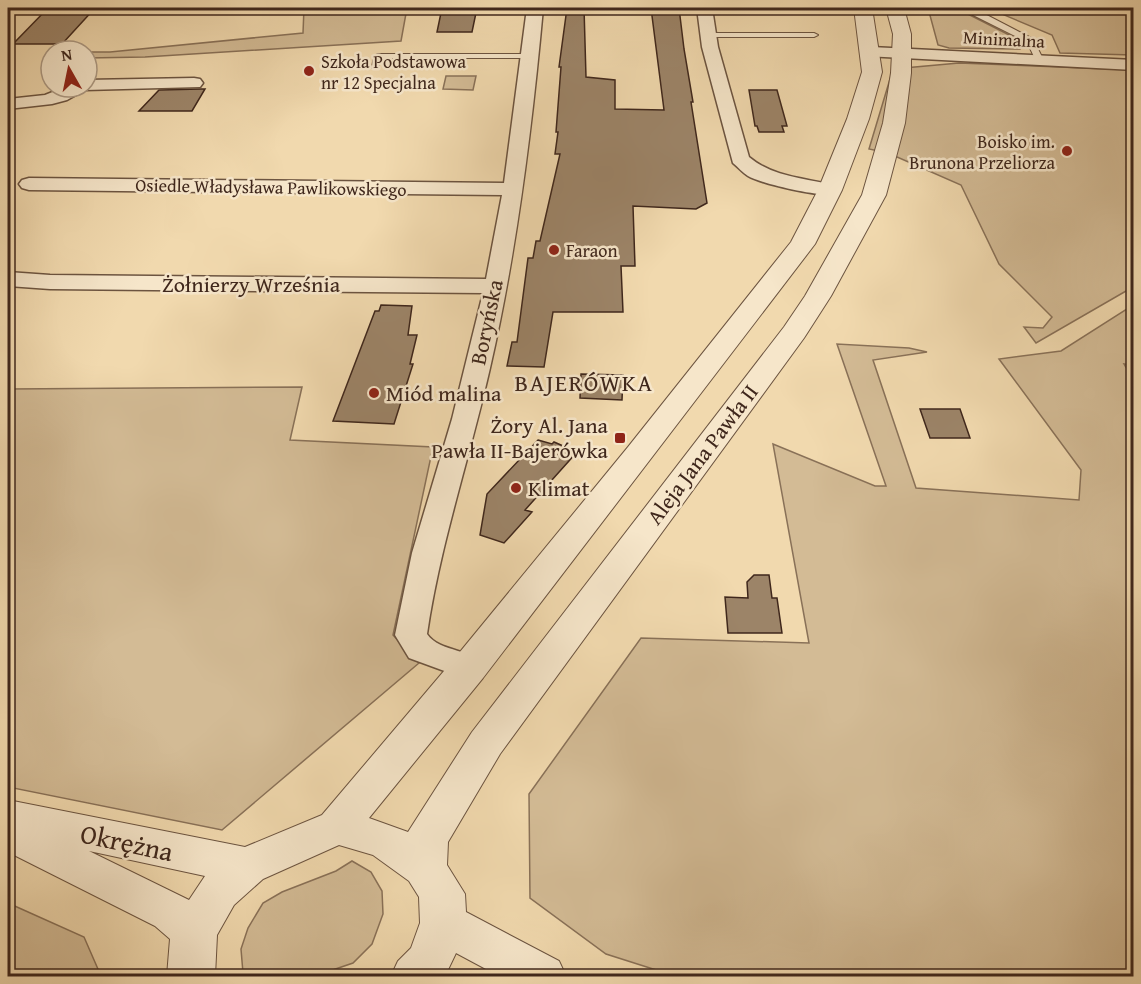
<svg xmlns="http://www.w3.org/2000/svg" width="1141" height="984" viewBox="0 0 1141 984" font-family="'Gentium Book Plus',serif">
<rect width="100%" height="100%" fill="#f1d9ae"/>
<filter id="stains"><feTurbulence type="fractalNoise" baseFrequency=".00333" numOctaves="4"/><feColorMatrix values="0 0 0 0 .2 0 0 0 0 .09 0 0 0 0 .02 0 0 0 .5 -.17"/></filter>
<radialGradient id="worn" r=".72"><stop offset=".6" stop-color="#630" stop-opacity="0"/><stop offset="1" stop-color="#630" stop-opacity=".3"/></radialGradient>
<path fill="#d3bb95" stroke="#897158" stroke-width="1.5" d="M304 8H407L401 41 145 57 87 58V52H110L303 33Z
M928 8H956L1023 42 1020 49 949 48 938 45Z
M994 8H1133V55L1060 53 1052 35 997 12Z
M959 63 1133 70V287L1036 343 1024 327 1043 328 1052 317 999 264 961 185 888 153 869 149 893 69Z
M446 76H476L473 90 443 89Z
M1133 305V365L1124 364 1134 381 1133 976H675L606 954 530 898 529 794 641 638 809 643 773 444 875 486H886L837 344 909 348 927 352 873 360 916 488 1079 500 1081 470 999 359 1061 351Z
M302 387 290 440 433 447 393 635 419 663 222 830 8 787V389Z
M352 861 371 872 382 891 383 914 372 944 353 963 315 976H246L243 973 241 949 248 928 263 903 282 892 336 871Z
M8 903 84 937 101 976H8Z"/>
<path fill="#9c8468" stroke="#3f271c" stroke-width="1.5" d="M48 8H95L62 44H13Z
M442 8H477L472 32H437Z
M567 8H584L586 77 615 80V109L664 110 651 8H679L684 49 693 102H691L707 203 696 209 633 206 635 266H621L623 312H553L544 367 507 366 512 342H517L528 258H533L536 241H540L560 154H555L558 132H556L561 67H559Z
M201 89H205L192 111H139L159 90Z
M749 90H777L787 126H782L784 132H759L757 126H755Z
M381 305 412 306 408 335H417L410 364H413L394 424 333 421 375 311H379Z
M581 374 623 375 622 400 580 398Z
M920 409H960L970 438H930Z
M538 440 552 444 554 442 577 452 525 510 532 512 504 543 480 535 487 494Z
M754 575H769L772 598H777L782 633H728L725 597 748 598 747 582Z"/>
<g fill="none" stroke-linecap="round" stroke-linejoin="round">
<defs>
<path id="service" d="M969 8H975L979 11 1033 39 1044 61 1043 63H1037L1027 42 973 15Z
M708 33H814L818 35 814 37H705L704 35Z
M378 54H531L535 56 531 58H381L378 68H372L374 56Z"/>
<path id="minor" d="M527 8H543C532 129 517 250 490 368 470 457 440 544 427 634 441 654 474 647 486 668L481 676 469 680 409 658 395 635 412 553 452 419 483 293 50 289 8 286V272L50 275 486 279 502 195 29 190 22 188 19 184 22 180 29 178 504 183Z
M697 8H712L718 47 749 157C774 178 807 178 837 186L840 190 837 194C822 198 762 184 748 176 743 173 738 167 733 163L702 47Z
M871 47 1134 60V70L865 56 863 52 865 48Z
M194 78 200 79 203 83 200 87 85 90 67 100 52 104 8 109V99L45 95 65 87H87V80Z"/>
<path id="tertiary" d="M854 8H872L882 72 869 119 842 190 815 244 483 678 369 818 408 832 472 732 784 327 805 296 862 195 883 123 891 73 893 34 886 8H904L911 34V73L905 123 886 195 831 296 804 338 500 754 448 842 447 865 465 894 466 912 559 961 566 976H499L456 953 445 976H391L398 961 411 948 420 923 419 897 409 881 373 855 339 845 263 879 234 905 217 935 215 976H167L170 939 155 926 8 852V800L245 847 322 815 455 658 628 447 791 242 818 190 847 119 862 72ZM89 851 205 876 189 900Z"/>
</defs>
<use href="#service" stroke="#6c5440" stroke-width="2"/>
<use href="#minor" stroke="#6c5440" stroke-width="3"/>
<use href="#tertiary" stroke="#6c5440" stroke-width="2"/>
<use href="#service" fill="#f6e6ca" fill-rule="evenodd"/>
<use href="#minor" fill="#f6e6ca" fill-rule="evenodd"/>
<use href="#tertiary" fill="#f6e6ca" fill-rule="evenodd"/>
</g>
<g fill="#8f2418" stroke="#f6e6ca" stroke-width="2">
<circle cx="309" cy="71" r="6"/>
<circle cx="1067" cy="151" r="6"/>
<circle cx="554" cy="250" r="6"/>
<circle cx="374" cy="393" r="6"/>
<rect x="614" y="432" width="12" height="12" rx="3"/>
<circle cx="516" cy="488" r="6"/>
</g>
<g text-anchor="middle" dominant-baseline="central" stroke-width="5" stroke-linejoin="round" paint-order="stroke">
<g font-size="18" fill="#3f271c" stroke="#f6e6ca">
<text transform="translate(1004 39) rotate(3)">Minimalna</text>
<text transform="translate(271 187) rotate(1)">Osiedle Władysława Pawlikowskiego</text>
</g>
<g font-size="18" fill="#3f271c" stroke="#f6e6ca" text-anchor="start">
<text x="321" y="61">Szkoła Podstawowa<tspan x="321" dy="21">nr 12 Specjalna</tspan></text>
<text x="1055" y="141" text-anchor="end">Boisko im.<tspan x="1055" dy="21">Brunona Przeliorza</tspan></text>
<text x="566" y="250">Faraon</text>
</g>
<g font-size="22" fill="#3f271c" stroke="#f6e6ca">
<text x="251" y="284">Żołnierzy Września</text>
<text transform="translate(486 322) rotate(-78)">Boryńska</text>
<text transform="translate(702 454) rotate(-53)">Aleja Jana Pawła II</text>
</g>
<g font-size="22" fill="#3f271c" stroke="#f6e6ca" text-anchor="start">
<text x="386" y="393">Miód malina</text>
<text x="608" y="425" text-anchor="end">Żory Al. Jana<tspan x="608" dy="25">Pawła II-Bajerówka</tspan></text>
<text x="528" y="488">Klimat</text>
</g>
<g font-size="24" letter-spacing="1.5" fill="#3f271c" stroke="#f6e6ca">
<text x="584" y="382">BAJERÓWKA</text>
</g>
<g font-size="27" fill="#3f271c" stroke="#f6e6ca">
<text transform="translate(127 842) rotate(12)">Okrężna</text>
</g>
</g>
<rect width="1141" height="984" fill="none" stroke="#f1d9ae" stroke-width="30"/>
<rect x="9" y="9" width="1123" height="966" fill="none" stroke="#3f271c" stroke-width="3"/>
<rect x="15" y="15" width="1111" height="954" fill="none" stroke="#3f271c" stroke-width="1.5"/>
<g transform="translate(69 69) rotate(351)"><circle r="28" fill="#f6e6ca" stroke="#ad9a84" stroke-width="1.5"/>
<path d="M0-4.5L10 22L0 15L-10 22Z" fill="#8f2418"/>
<text y="-9" font-size="16" font-weight="bold" text-anchor="middle" fill="#3f271c">N</text>
</g>
<rect width="100%" height="100%" filter="url(#stains)"/>
<rect width="100%" height="100%" fill="url(#worn)"/>
</svg>
